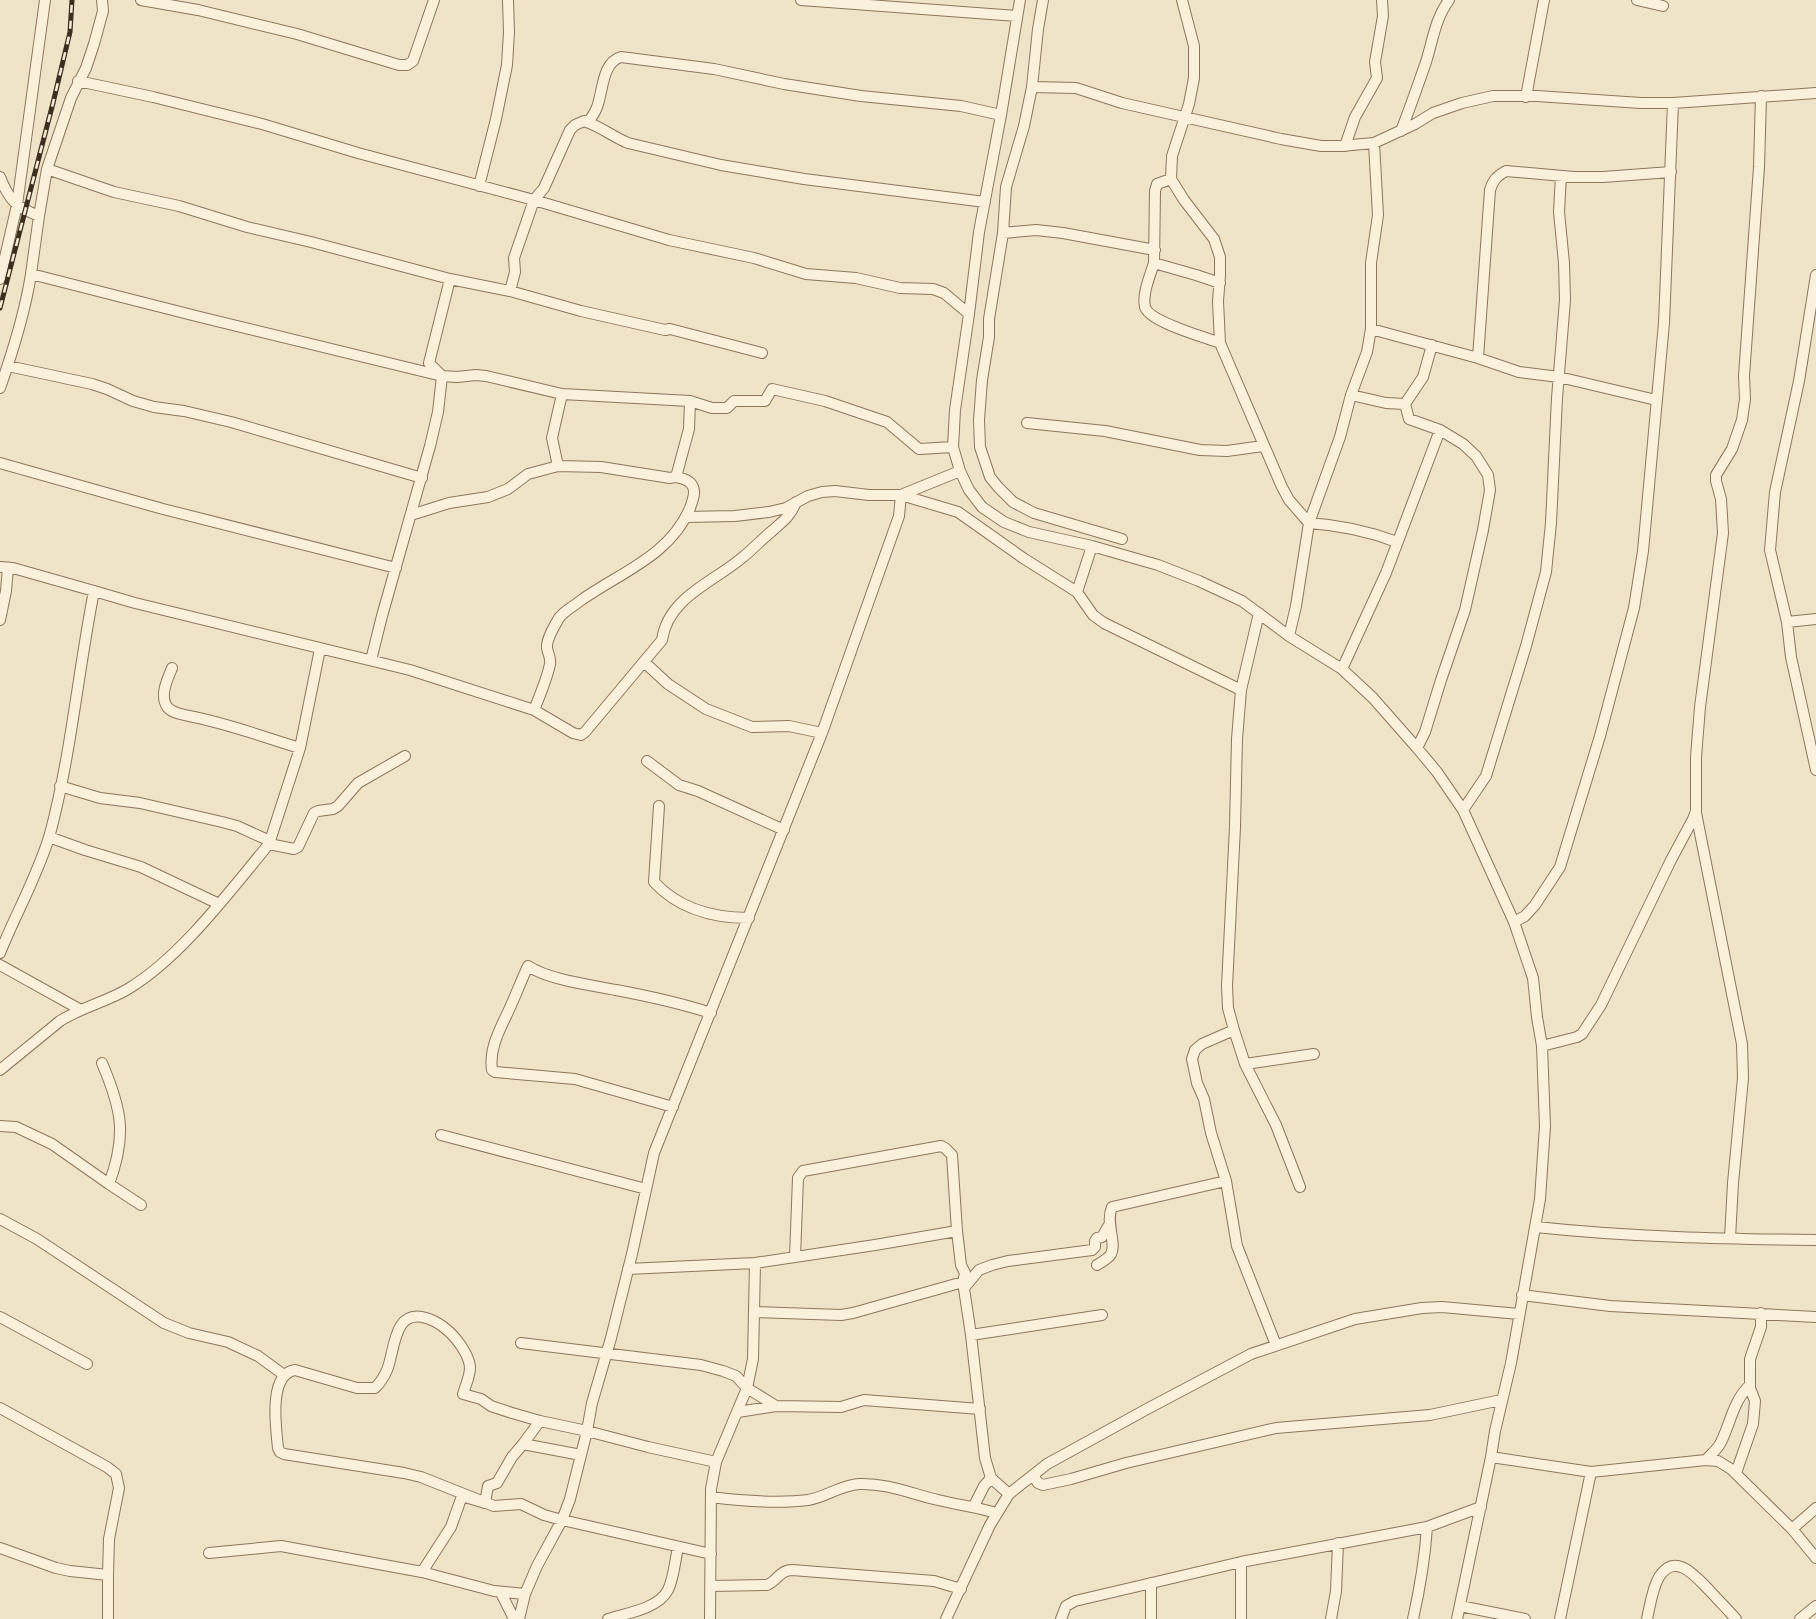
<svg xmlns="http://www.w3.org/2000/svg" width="1816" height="1619" viewBox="0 0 1816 1619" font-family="'Noto Serif',serif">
<rect width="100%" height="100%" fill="#f0e4c8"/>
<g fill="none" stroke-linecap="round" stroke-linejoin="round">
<defs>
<path id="minor" d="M141 0 198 10 297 34 399 65H407L413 61 434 0
M801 0 1017 16
M1020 0 1001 115 979 232 969 314 955 410 953 447 960 471 969 490 982 507 1004 522 1029 532 1092 546 1158 565 1199 581 1242 601 1289 636 1342 669 1373 698 1417 748 1437 772 1463 810 1514 922 1533 978 1537 1017 1542 1046 1545 1126 1540 1199 1511 1363 1495 1431 1491 1457 1457 1619
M1043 0 1038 29 1032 87 1024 126 1006 187 1003 233 989 319V337L982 380 979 420 980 447 990 477 998 487 1013 502 1034 513 1122 539
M1182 0 1194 46V78L1189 104 1172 156 1171 179 1184 200 1214 239 1220 257V275L1218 301 1220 343 1282 487 1289 500 1309 523C1339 525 1368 531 1397 542
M1637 0 1663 6
M78 81 153 97 262 124 358 153 534 200 544 188 570 130 575 125 584 121C600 126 613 137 628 143L721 165 804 179 985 202
M1032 87 1076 88 1122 103 1281 139 1321 146H1341L1374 143 1415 124 1433 113 1462 103 1493 96H1537L1641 103H1673L1816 93
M1526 97 1544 0
M588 122C592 117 595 113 597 107 603 92 602 62 621 57L714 69 784 84 861 96 961 106 1001 115
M1401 131C1410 108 1418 85 1426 62 1433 40 1435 19 1449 0
M1345 146 1355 117 1377 78 1375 62 1383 16 1382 0
M47 169 71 98 86 68 94 44 103 11 102 0
M0 177C9 200 16 207 39 216L31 274 200 317 442 376 457 377 476 375 486 376 562 394 690 401 712 408H727L734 401H765L772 389 825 401 887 422 919 449 953 447
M1171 179 1157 184 1155 191 1154 263 1196 275 1220 283
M479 186 496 119 507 65 509 32 508 0
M39 216 47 169 114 192 179 206 247 227 311 242 450 279 429 363 442 376 438 412 430 446 382 616 371 660
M1003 233 1036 230 1063 233 1155 250
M1154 263C1150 276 1142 294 1145 307 1149 322 1205 337 1220 343
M1816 275 1799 381 1775 492 1770 550 1787 622 1791 657 1816 770
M0 279 17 205 45 0
M450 279 510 291 581 311 665 330 670 329 762 353
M510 291 515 272 514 258 534 200 669 240 754 258 806 274 856 278 900 288 933 289 944 293 969 314
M1371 329 1478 358 1519 372 1559 377 1656 400
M1478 358 1490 190C1493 180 1497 176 1506 171L1574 177H1603L1671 172
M8 366 92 384 107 389 133 401 154 407 184 411 231 422 422 478
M0 388C13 351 25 313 31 274
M1351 395 1386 403 1405 404 1409 419 1440 430 1463 444 1476 456 1488 475 1490 490 1483 530 1465 610 1441 680 1425 732 1417 748
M1405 404 1423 377 1432 345
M1027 423 1105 431 1200 450 1227 451 1263 446
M0 463 163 509 396 568
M676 477 689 429 690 401
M901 495 960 471
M411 515 449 503 488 497 508 489 528 474 558 466 552 438 562 394
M686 517 735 516 769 512 786 508 808 496 822 492 835 491 869 495H901L958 512 1023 558 1077 592 1093 615 1104 623 1241 690
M0 567 13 568 94 591
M1077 592 1092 546
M0 620 6 591 8 568
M1787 622 1816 619
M1289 636 1296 606 1309 523 1340 437 1351 395 1367 352 1371 329V263L1378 215 1374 143
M644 662 668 684 706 709 752 727 789 726 822 733
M172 668C168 678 160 694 166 705 170 713 181 714 189 716 227 723 263 737 300 748
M1342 669 1386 573 1440 430
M534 710C540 695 547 679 550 664 551 657 548 654 547 648 546 639 555 625 559 618 564 611 574 606 580 601 619 573 670 556 690 508 692 502 696 493 693 487 690 479 677 476 670 478L601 467 558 466
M647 761 679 785 698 791 784 830
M60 786 100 798 140 803 222 822 237 826 270 841
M659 806 654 882C679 909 713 918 749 918
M1463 810 1486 776 1526 646 1546 572 1551 523 1557 398 1565 300 1564 263 1559 212 1561 176
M1696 813 1742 1044 1743 1078 1733 1183 1730 1238
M49 837 85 850 141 867 219 904
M269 844 300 748 320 649
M1514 922 1525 916 1535 905 1560 867 1600 736 1634 608 1643 551 1664 323 1673 103
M0 953C16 913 38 875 50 834 71 755 78 672 94 591L135 603 410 670 534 710 573 733 581 735 585 732 662 640C668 597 714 582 743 557 753 549 762 539 772 531 783 521 790 517 796 502
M0 965 81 1010
M1234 1030 1245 1064 1276 1125 1300 1187
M1542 1046 1577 1037 1582 1034 1601 1005 1671 860 1693 819 1696 811V757L1700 707 1723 533 1721 499 1716 481V475L1732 449 1742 420 1745 399 1744 376 1759 167 1761 96
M102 1063C122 1110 127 1135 109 1184
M1245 1064 1314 1054
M0 1070 60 1021C82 1007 106 1002 128 989 181 957 229 892 269 844L294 849 298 847 314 813 318 811 333 809 338 806 358 783 405 756
M673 1107 575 1079 495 1072 492 1070C489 1049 499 1031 508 1012 515 997 521 981 528 966 549 980 591 985 616 990 648 996 680 1003 711 1013
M0 1126 16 1127 52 1144 109 1184 141 1205
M441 1135 646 1189
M1226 1181 1211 1133 1204 1099 1197 1083 1192 1059 1195 1050 1202 1044 1234 1030 1228 1008 1227 986 1235 827 1237 739 1241 690 1259 613
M0 1219 37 1239 164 1323 189 1333 228 1342 258 1356 284 1375
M1536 1227C1629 1237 1723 1239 1816 1240
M795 1257 798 1178 803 1171 941 1146 945 1148 952 1155 957 1231 961 1265 965 1273 963 1282 971 1335 985 1458 991 1478 1009 1494
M1097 1265C1102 1262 1109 1258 1111 1254 1117 1243 1105 1223 1112 1207L1226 1181 1237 1246 1276 1345
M628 1269 755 1263 875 1245 957 1231
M964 1288 979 1270 992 1265 1008 1261 1092 1250 1095 1247V1241L1097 1238 1102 1237 1109 1225
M1522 1295 1610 1306 1816 1317
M754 1312 841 1315 853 1313 963 1282
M0 1317 87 1364
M971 1335 1102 1315
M521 1343 701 1365 723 1371 736 1376 747 1388 776 1406
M0 1408 107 1467 116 1474 119 1488 109 1539 108 1575
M738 1412 776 1406 841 1407 864 1400 980 1409
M540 1421 512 1413 491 1406 481 1399 463 1394C465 1387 470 1376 470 1368 470 1359 462 1346 456 1339 449 1330 437 1321 426 1318 393 1308 395 1351 387 1370 384 1377 380 1383 375 1388H357L295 1370C268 1374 276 1428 278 1448L280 1452 284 1454 404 1473 421 1477 494 1506 521 1504 544 1515 562 1520 711 1554
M1491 1457 1591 1472 1560 1619
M1706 1460C1711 1454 1718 1449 1721 1442 1731 1422 1733 1401 1750 1385
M716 1462 747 1388 753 1359 755 1263
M1591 1472 1706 1460 1718 1461 1731 1469 1792 1529 1816 1558
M1736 1473 1753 1424 1755 1401 1750 1388V1359L1761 1327V1313
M1033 1475 1038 1483 1043 1485 1071 1479 1126 1463 1276 1428 1430 1415 1501 1400
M711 1497C743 1501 776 1504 808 1500 826 1497 841 1485 859 1484 887 1483 912 1494 938 1500 958 1505 977 1507 996 1513
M974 1506 984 1486 991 1478
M1792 1529 1816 1508
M0 1548 56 1568 70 1571 108 1575V1619
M209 1553 281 1546 422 1572 494 1591 525 1594
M422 1572 451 1527 462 1496 485 1503 488 1486 497 1483 512 1457 523 1444 581 1455 587 1431 540 1421 523 1444
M711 1586 767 1585C777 1581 780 1570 792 1570L934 1581 961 1589
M501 1593 514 1619
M1460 1606 1525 1619
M519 1619 525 1594 537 1566 562 1520 570 1499 581 1455
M608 1619C627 1613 658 1609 668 1590 674 1577 675 1561 678 1547
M710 1619 711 1489 716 1462 648 1447 587 1431 592 1403 611 1338 632 1254 654 1153 822 733 899 516 901 495
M946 1619 990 1525 1009 1494 1047 1464 1147 1409 1251 1354 1355 1319 1422 1308 1442 1307 1519 1314
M1061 1619 1066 1606 1075 1601 1241 1562 1427 1527 1481 1507
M1151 1619V1583
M1241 1619V1562
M1331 1619 1336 1591 1338 1543
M1413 1619C1420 1588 1425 1558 1427 1527
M1647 1619C1650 1606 1652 1589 1659 1577 1676 1551 1696 1577 1710 1591 1719 1601 1728 1610 1736 1619
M1800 1619 1816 1606"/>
</defs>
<use href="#minor" stroke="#8d765c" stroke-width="12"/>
<use href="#minor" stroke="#faf1dc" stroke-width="10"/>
<defs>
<path id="rail" d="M0 308 53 103 70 32 72 0"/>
</defs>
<use href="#rail" stroke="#3d2e20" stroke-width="5"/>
<use href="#rail" stroke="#f7eed8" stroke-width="2.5" stroke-dasharray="8" stroke-linecap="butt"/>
</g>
</svg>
